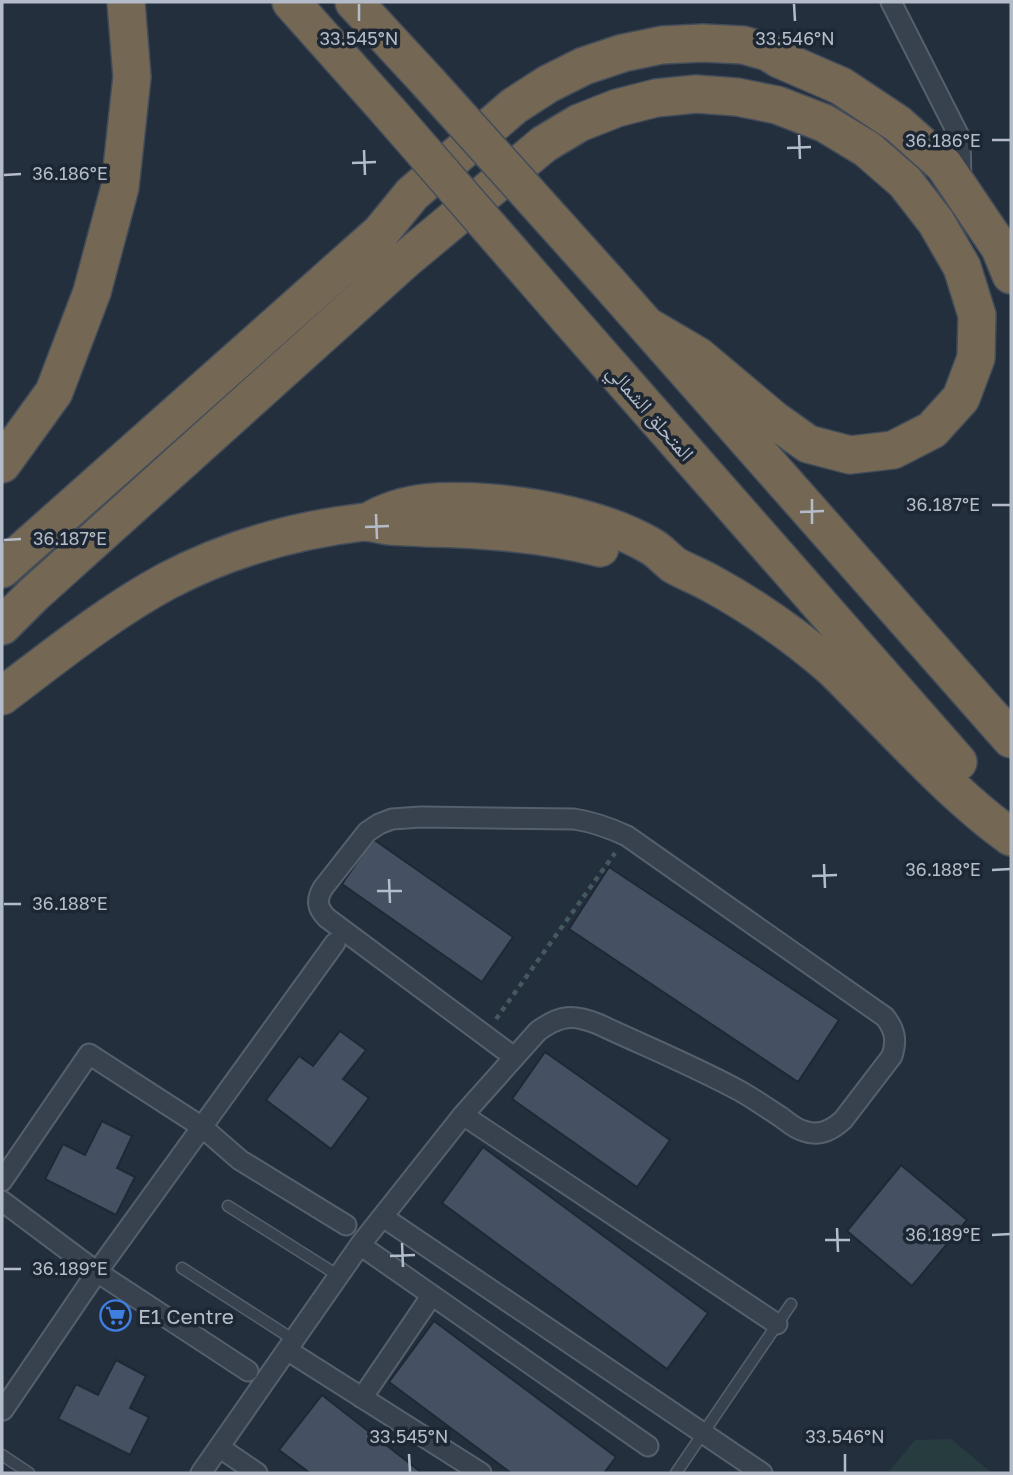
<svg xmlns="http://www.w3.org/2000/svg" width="1013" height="1475" viewBox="0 0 1013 1475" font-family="'Golos Text','Noto Naskh Arabic',sans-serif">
<rect width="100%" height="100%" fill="#242f3e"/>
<path fill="#263c3f" d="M951 1439 992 1473H888L915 1440Z"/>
<path fill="#455162" stroke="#1f2835" stroke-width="2" d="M373 839 513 937 482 982 342 884Z
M609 867 839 1020 798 1082 569 929Z
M340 1031 366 1050 343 1079 369 1098 331 1149 266 1100 299 1056 313 1066Z
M545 1052 670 1140 637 1187 512 1099Z
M102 1121 132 1136 117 1168 135 1177 116 1215 45 1179 63 1144 85 1155Z
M483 1147 708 1313 667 1369 442 1203Z
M901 1165 967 1220 912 1286 847 1231Z
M434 1321 616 1457 604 1473H511L389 1382Z
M116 1360 146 1376 130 1408 149 1417 130 1455 58 1419 76 1384 98 1395Z
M322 1395 422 1473H310L279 1450Z"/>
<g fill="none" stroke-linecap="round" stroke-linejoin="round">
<defs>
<path id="lane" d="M228 1206 339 1276
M182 1268 294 1340
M2 1455 29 1473
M676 1473 791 1304"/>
<path id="street" d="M891 2 960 138 961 180
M463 1115 777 1324
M2 1181 89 1054 202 1127 240 1160 346 1225
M2 1201 97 1272 335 943
M383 1217 762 1473
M360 1245 648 1446
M287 1350 481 1473
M362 1398 432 1295
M3 1410 97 1272 248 1371
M219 1447 257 1473
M201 1473 360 1245 463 1115 538 1031C560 1015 573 1014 598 1024 645 1046 694 1066 740 1091 754 1099 767 1108 781 1117 788 1122 795 1129 804 1131 819 1137 832 1130 843 1120L892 1056C897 1040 895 1030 885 1017L627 836C610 828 594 822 574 819L421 817 392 819 379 824 367 832 323 888C316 900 317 908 327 918L514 1057"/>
<path id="highway" d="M291 2 389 112
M354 2 428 82
M607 281 1011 739
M569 319 958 762
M2 464 54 392 92 292 120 187 132 77 126 2
M368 522C406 499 447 500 491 503 542 507 605 520 649 545 659 550 666 559 674 565 686 572 700 577 712 584 754 607 794 635 830 666 843 678 855 691 867 703 914 750 958 799 1011 837
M2 569 381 232 412 194 514 106 548 84 584 66 623 53 662 45 703 43 743 45 768 52 779 59 841 86 898 124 944 165 1000 248 1011 275
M2 626 33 595 406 259 544 144 579 123 617 108 656 98 696 94 737 97 777 105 824 123 867 149 905 182 936 222 962 267 977 315 976 358 961 398 932 430 893 450 850 455 808 444 773 419 698 356 647 326
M2 696C55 656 108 613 167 581 228 549 296 530 364 522 372 522 381 525 390 526 402 527 415 527 427 528 485 529 544 533 600 548"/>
</defs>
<use href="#lane" stroke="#565f6c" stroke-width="13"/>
<use href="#street" stroke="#565f6c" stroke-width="23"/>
<use href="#highway" stroke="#434c59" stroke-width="40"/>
<path stroke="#44595c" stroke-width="4.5" stroke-dasharray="5 5" stroke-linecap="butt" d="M496 1019 615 853"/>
<use href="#lane" stroke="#38414e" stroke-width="10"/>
<use href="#street" stroke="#38414e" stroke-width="19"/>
<use href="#highway" stroke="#746855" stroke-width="37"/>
<defs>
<path id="highway-bridge" d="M428 82 607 281
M389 112 569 319"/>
</defs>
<use href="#highway-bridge" stroke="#434c59" stroke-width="40" stroke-linecap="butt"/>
<use href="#highway-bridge" stroke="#746855" stroke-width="37"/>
</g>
<path fill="none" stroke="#b4bcc9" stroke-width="2.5" d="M359 4V21M794 4 795 21M799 135 800 159M992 140H1010M787 148 811 147M364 150 365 175M352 163 376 162M4 175 21 174M812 499V524M992 505H1010M800 512 824 511M376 514 377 539M365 527 389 526M4 540 21 539M824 864 825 888M992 870 1010 869M812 876 837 875M389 879 390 903M377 891H402M4 904H21M837 1228 838 1252M992 1235 1010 1234M825 1240H850M402 1243 403 1267M390 1256 415 1255M4 1269H21M409 1454 410 1472M845 1454V1472"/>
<defs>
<symbol id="supermarket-ring" viewBox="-11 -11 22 22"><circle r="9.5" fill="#1d2633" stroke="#3f7fe0" stroke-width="1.5"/><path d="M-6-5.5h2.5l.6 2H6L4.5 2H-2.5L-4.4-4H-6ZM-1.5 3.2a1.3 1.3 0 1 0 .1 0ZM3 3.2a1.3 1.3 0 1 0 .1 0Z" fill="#3f7fe0"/></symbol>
</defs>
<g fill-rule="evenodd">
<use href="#supermarket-ring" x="98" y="1298" width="35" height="35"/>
</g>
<g text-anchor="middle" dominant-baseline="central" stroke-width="7" stroke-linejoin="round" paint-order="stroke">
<g font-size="21" fill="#b4bcc9" stroke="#1d2633">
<text transform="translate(651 412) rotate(49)">المتحلق الشمالي</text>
</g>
<g font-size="21" fill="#b4bcc9" stroke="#1d2633" text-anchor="start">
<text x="138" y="1316">E1 Centre</text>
</g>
</g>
<g font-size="18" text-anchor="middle" fill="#b4bcc9" stroke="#1d2633" stroke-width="7" stroke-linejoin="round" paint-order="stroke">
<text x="359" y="45">33.545°N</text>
<text x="795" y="45">33.546°N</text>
<text x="943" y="147">36.186°E</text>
<text x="70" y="180">36.186°E</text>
<text x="943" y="511">36.187°E</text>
<text x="70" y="545">36.187°E</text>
<text x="943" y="876">36.188°E</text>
<text x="70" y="910">36.188°E</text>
<text x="943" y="1241">36.189°E</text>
<text x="70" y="1275">36.189°E</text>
<text x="409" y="1443">33.545°N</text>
<text x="845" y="1443">33.546°N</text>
</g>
<rect width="1013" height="1475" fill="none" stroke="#b4bcc9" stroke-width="7"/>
</svg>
